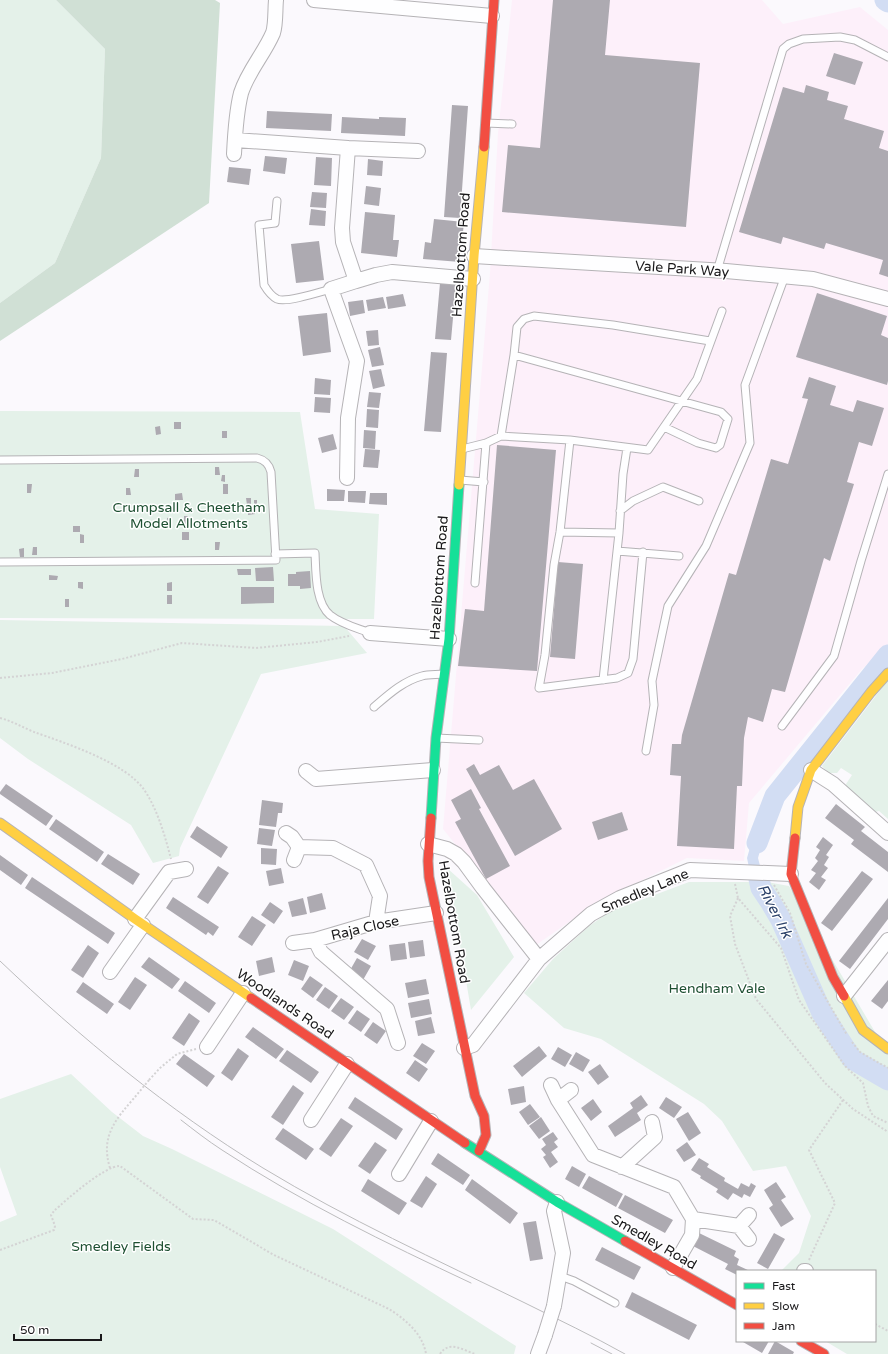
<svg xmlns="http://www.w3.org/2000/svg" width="888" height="1354" viewBox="0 0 888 1354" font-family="'Varela Round',sans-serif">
<rect width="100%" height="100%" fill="#fbf9fd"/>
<path fill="#fdf0fa" d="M512 0H762L783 24 860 7 888 30V645L862 669 749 803 744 861 687 858 598 902 536 945 443 829 490 273 498 133Z"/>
<path fill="#e4f1e9" d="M0 0H56L105 49 101 158 55 263 0 303Z
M0 411 300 412 315 509 379 514 374 619 0 618Z
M0 620 344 626 367 653 261 674 180 848 179 856 153 863 131 825 28 759 0 738Z
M888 680V819L879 811 875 812 847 790 846 784 852 775 841 768 837 773H828L822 766Z
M447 868 477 895 514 957 471 1010Z
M689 882H767L789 886 888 1054V1354H847L825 1341H875V1271H781L799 1253 811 1216 786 1166 753 1171 722 1121 704 1104 601 1039 564 1028 524 993 553 959 588 927 609 912Z
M71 1074 112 1112 143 1136 172 1149 333 1229 516 1346 514 1354H0V1222L17 1215 0 1167V1099Z"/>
<path fill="#d0e0d5" d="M56 0H215L220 3 209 203 0 341V303L55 263 101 158 105 49Z"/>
<path fill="#d2ddf3" d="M760 813 769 818 758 858 766 889 777 902 767 905 753 887 747 858Z"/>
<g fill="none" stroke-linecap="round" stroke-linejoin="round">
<path stroke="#d2ddf3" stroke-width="21" d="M885 0 888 2
M757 843 775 796 888 655
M759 879 761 888 771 903 781 920 822 1013 852 1059 888 1080"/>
</g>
<path fill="#adaab1" d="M553 0H610L605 55 700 63 686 227 502 212 508 145 540 148Z
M834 53 863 62 855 85 826 76Z
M806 85 829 92 827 100 848 106 844 119 884 131 879 148 888 151V277L879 274 883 260 826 243 824 249 783 237 781 244 739 232 783 87 804 93Z
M452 105 468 106 460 218 444 217Z
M267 111 332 114 331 131 266 128Z
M342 117 379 119V117L406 118 405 136 341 133Z
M265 156 287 158 285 174 263 171Z
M316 157 332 158 331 186 314 185Z
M368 159 383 161 382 176 367 175Z
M229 167 251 169 249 185 227 182Z
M366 186 381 188 379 206 364 204Z
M312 192 327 193 326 208 310 207Z
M311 209 326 211 325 226 309 225Z
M365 212 395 215 393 240H399L397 257 361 253Z
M434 219 464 222 460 262 423 259 425 242 431 243Z
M319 241 324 280 296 283 291 244Z
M440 283 456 285 451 340 435 339Z
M817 293 887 316 881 335 888 338V381L887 385 796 357Z
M403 294 406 306 388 309 386 297Z
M383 297 386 308 368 311 366 300Z
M363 300 365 313 350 316 348 302Z
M327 313 331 352 303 356 298 316Z
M378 330 379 345 368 346 366 331Z
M380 347 384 365 372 367 368 350Z
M431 352 447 353 441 432 424 431Z
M381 369 385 386 373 389 369 371Z
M809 377 836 386 830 405 853 412 857 400 884 408 872 446 859 442 847 482 854 484 830 561 824 558 785 692 772 689 763 722 748 717 744 738 742 786H737L734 849 677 846 681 776 670 775 672 744H681L682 735 729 573 736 575 771 459 788 464 808 399 802 398Z
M315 378 331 380 330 395 314 394Z
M369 392 381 393 379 408 367 407Z
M315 397 331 398 330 413 314 412Z
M367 409 379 410 378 428 366 427Z
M174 422H181V429H174Z
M160 426 161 434 156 435 155 427Z
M364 430 376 431 375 449 363 448Z
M222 431H227V438H222Z
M333 434 337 449 322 453 318 438Z
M497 445 556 450 537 671 458 666 465 609 484 611Z
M365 449 380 450 378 468 363 467Z
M215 467H219L220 475H215Z
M135 469H139V477H134Z
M222 475H225V482L221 481Z
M27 484H32L31 493H27Z
M223 484H228V494H223Z
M126 488H130L131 495H126Z
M327 489 345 490 344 501H327Z
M348 491H366L365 503 348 502Z
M182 493 183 500H175V494Z
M370 493H387V505L369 504Z
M246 498H251V505H247Z
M254 500H257V506H254Z
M248 508H255V514L248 515Z
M184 516H188V524H184Z
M172 517V526H168L167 518Z
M73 526H80V532H73Z
M182 532H189V540H182Z
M80 534 84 535V543H80Z
M215 542H220L219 550H215Z
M33 547H37V555H32Z
M24 548V557H20L19 549Z
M558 562 583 564 575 659 550 657Z
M273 567 274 581H256L255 568Z
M237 569H251V575H238Z
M310 571 311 588 300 589V586H288V574H296V572Z
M49 575 58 576 57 580H49Z
M78 582H83V589L78 588Z
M172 582V591H167V583Z
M241 587H274V603L241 604Z
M167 595H172V604H167Z
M65 599H69V607H65Z
M474 764 480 775 499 765 513 790 534 779 562 829 515 856 466 769Z
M6 784 53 816 46 826 0 794V792Z
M471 789 481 808 479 809 510 866 486 879 455 822 461 819 451 800Z
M262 800 283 803 282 813H278L276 827 259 825Z
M836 804 865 827 861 831 888 852V872L851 844 854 840 825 818Z
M622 812 628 830 598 840 592 822Z
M56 819 104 852 97 862 49 829Z
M197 826 228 847 221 858 190 837Z
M259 828 275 830 272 846 257 844Z
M823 837 833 845 826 855 829 857 824 865 828 868 821 877 826 880 819 890 809 882 816 873 811 870 818 861 815 858 820 850 816 847Z
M261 848 277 849 276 865 261 864Z
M108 854 140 874 133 885 101 864Z
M0 855 28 875 21 885 0 870Z
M218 866 229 873 208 904 197 897Z
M281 868 284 883 269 886 266 871Z
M862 871 873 879 832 931 821 923Z
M32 877 115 933 108 944 25 888Z
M322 893 326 909 310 913 307 897Z
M173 897 219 927 213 936 208 932 206 935 166 908Z
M303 898 307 914 292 917 288 902Z
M888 898V919L850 969 839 961Z
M270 902 283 911 274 924 261 915Z
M252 916 266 925 252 946 238 937Z
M362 939 376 946 368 960 354 952Z
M423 940 425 956 410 958 408 942Z
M405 943 407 959 391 961 389 945Z
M88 945 99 953 83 978 71 970Z
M149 957 180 979 172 989 141 967Z
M272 957 275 972 259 976 256 961Z
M357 958 371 966 363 980 349 972Z
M294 960 309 966 303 981 288 975Z
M310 976 323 985 313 998 301 989Z
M135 977 147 985 130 1010 118 1002Z
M426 979 429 994 408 998 405 983Z
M888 980V1001L882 1009 871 1001Z
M185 981 216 1003 209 1013 178 991Z
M83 982 114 1004 107 1014 76 992Z
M325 987 338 996 329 1009 316 1000Z
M341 998 354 1007 344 1020 331 1011Z
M429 999 432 1014 411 1018 408 1003Z
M357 1010 370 1019 361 1032 348 1023Z
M189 1013 200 1021 184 1046 172 1038Z
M431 1017 435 1033 418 1036 415 1021Z
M373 1022 386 1031 377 1044 364 1035Z
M253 1027 284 1049 276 1059 245 1037Z
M422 1043 435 1051 426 1064 413 1056Z
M539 1046 547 1056 522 1077 513 1066Z
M558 1047 572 1055 565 1067 551 1059Z
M238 1048 249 1056 232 1081 221 1073Z
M287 1050 319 1072 311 1083 279 1061Z
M576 1052 590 1060 583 1072 569 1064Z
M184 1054 215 1076 207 1087 176 1064Z
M415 1060 428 1069 419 1082 406 1073Z
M600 1064 609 1077 598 1085 588 1072Z
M293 1085 304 1093 283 1125 271 1117Z
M524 1086 526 1102 511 1105 508 1089Z
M641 1095 648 1105 637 1113 641 1120 615 1137 608 1126 633 1108 630 1103Z
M355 1097 403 1129 396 1140 348 1108Z
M666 1097 682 1107 674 1118 659 1108Z
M593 1099 602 1112 591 1121 581 1108Z
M530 1104 540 1117 528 1125 519 1112Z
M688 1112 701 1133 689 1141 676 1119Z
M541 1117 550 1131 539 1139 529 1126Z
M341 1118 353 1126 331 1157 319 1149Z
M283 1128 314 1149 306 1160 275 1139Z
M553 1132 558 1139 554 1142 558 1147 551 1152 558 1162 550 1168 543 1157 546 1155 541 1149 546 1145 542 1139Z
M375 1142 387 1150 370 1174 358 1166Z
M687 1142 696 1155 684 1162 676 1150Z
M438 1153 470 1175 463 1185 431 1164Z
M699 1158 709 1164 707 1167 725 1178 724 1181 738 1189 741 1183 749 1187 751 1183 756 1186 750 1197 744 1194 742 1198 733 1193 728 1200 716 1192 718 1189 700 1178 701 1176 691 1170Z
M572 1166 586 1174 579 1187 565 1179Z
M426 1176 437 1184 422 1208 410 1201Z
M589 1176 623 1194 616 1207 582 1188Z
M368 1179 407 1203 399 1215 361 1191Z
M472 1179 518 1213 510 1224 465 1190Z
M776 1182 786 1197 781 1200 794 1219 781 1227 769 1208 773 1205 764 1190Z
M625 1195 673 1220 665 1233 618 1208Z
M536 1221 543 1259 530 1261 523 1223Z
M699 1233 736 1251 734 1256 739 1259 737 1265 750 1271H737V1275L725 1269 728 1264 693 1246Z
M774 1233 785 1239 768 1269 757 1263Z
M602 1247 641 1267 634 1280 595 1260Z
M632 1292 697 1325 689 1340 625 1307Z
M744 1341H769L762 1353 743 1342Z
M775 1341 794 1352 793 1354H768Z"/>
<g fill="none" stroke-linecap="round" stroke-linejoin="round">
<defs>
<path id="lane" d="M486 123 512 124
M277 201 275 223 259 225 264 285C267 290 271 296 277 299 286 303 320 292 331 289
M717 271 783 49 789 44 803 39 840 37 855 40 888 57
M514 355 721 412 728 419 720 445 716 448 698 443 664 427
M501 436 514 355 517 327 524 319 534 316 613 325 710 341
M570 440 560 532 554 565 545 655 539 688 617 678 628 673 633 659 643 552
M462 449 486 443 501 436 570 440 648 450 697 379 722 311
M0 460 257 458C265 460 269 464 271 472L276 560 0 562
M460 480 484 482
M620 511 633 501 663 487 699 501
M560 532 619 533
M617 551 679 556
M275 554 315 553C316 572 315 602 330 615 341 624 357 628 370 633
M475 583 486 443
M603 680 619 533 623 474 627 448
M374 707C388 695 403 681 422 676 429 674 437 675 444 674
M782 726 834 656 861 561 888 474
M436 738 479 740
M646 751 654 705 652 681 668 606 706 546 750 443 745 385 785 276
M560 1276 574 1281 615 1303"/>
<path id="street" d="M314 0 492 16
M235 140 348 148 342 228 343 242 356 281 376 275 392 272 473 279
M348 148 418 151
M234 154C235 133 236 113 241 93 248 71 264 54 273 33 276 24 275 10 276 0
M474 256 726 271 813 279 888 299
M347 478 348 418 357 361 331 289 356 281
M370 633 449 639
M811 770 833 784 888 833
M306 771 316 779 433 770
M286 833 292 837 299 847 333 848 366 865 380 896 376 922
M428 844 447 849 456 854 464 862 483 888 539 959
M294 860 299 847
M135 919 169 872 186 869
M315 940 321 952 387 1009 398 1043
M293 943 315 940 376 922 436 913
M110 972 143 925
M844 996 888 940
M207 1047 243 993
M464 1048 473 1045 539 959 591 914 620 898 690 870 791 874
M551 1085 558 1100 593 1155 674 1187 693 1219 692 1235 673 1268
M558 1100 571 1090
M311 1120 347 1064
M622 1167 655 1137 652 1122
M399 1174 431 1121
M693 1219 739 1226 749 1215
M739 1226 749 1239
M804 1271H806
M554 1306 563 1253 554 1211 557 1202
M538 1354 545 1335"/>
<path id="fast" d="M431 818 436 738 449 639 459 485
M465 1143 557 1202 625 1241"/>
<path id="slow" d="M459 485 474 256 484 147
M0 823 135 919 251 998
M795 838 798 807 811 770 871 692 888 673
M844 996 863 1030 888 1049"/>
<path id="jam" d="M484 147 494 0
M431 818 428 861 429 877 475 1096 484 1116 486 1135 479 1151
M795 838 791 874 833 977 844 996
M251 998 465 1143
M625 1241 737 1305
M801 1341 824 1354"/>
</defs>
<use href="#lane" stroke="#b5b3b6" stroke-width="9"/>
<use href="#street" stroke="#b5b3b6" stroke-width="16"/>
<use href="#fast" stroke="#b5b3b6" stroke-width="11"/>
<use href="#slow" stroke="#b5b3b6" stroke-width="11"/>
<use href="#jam" stroke="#b5b3b6" stroke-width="11"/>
<path stroke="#d4d3d4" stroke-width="2" stroke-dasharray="2 2" stroke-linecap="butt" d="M0 678 52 673 122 659 182 643 256 648 317 642 349 636
M0 718C12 721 22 727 34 732 65 743 127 763 145 791 158 811 165 836 171 859
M735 884 738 898 781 948 799 1000 845 1066 863 1083 868 1106 873 1116 888 1123
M774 885 790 913 806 964 847 1035
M738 898 730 916 735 944 756 999 825 1083 853 1109 888 1132
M852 1042 860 1052 888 1068
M149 1080 160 1068 177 1054 196 1049
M110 1168C100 1136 116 1119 135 1097
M0 1250 54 1230 55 1226 51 1215 54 1211C66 1200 104 1166 120 1166L193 1219 214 1220 274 1255 389 1309C405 1319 423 1334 426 1354
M809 1260 835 1203 809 1150 843 1100
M875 1324 888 1331
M440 1354C449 1340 463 1350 475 1354"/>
<use href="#lane" stroke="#fefeff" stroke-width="7"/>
<use href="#street" stroke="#fefeff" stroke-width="14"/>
<use href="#fast" stroke="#16e098" stroke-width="9"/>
<use href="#slow" stroke="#ffcf43" stroke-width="9"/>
<use href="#jam" stroke="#f24e42" stroke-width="9"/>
<path stroke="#bcbcbd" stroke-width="1" d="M0 961C81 1038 168 1110 263 1168 347 1219 437 1260 525 1303 559 1320 593 1336 625 1354
M181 1120C194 1130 208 1141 222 1150 301 1202 386 1243 471 1283
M591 1343 612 1354"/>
<defs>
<path id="street-bridge" d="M545 1335 554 1306"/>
</defs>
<use href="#street-bridge" stroke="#b5b3b6" stroke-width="16" stroke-linecap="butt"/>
<path stroke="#d4d3d4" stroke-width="2" stroke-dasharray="2 2" stroke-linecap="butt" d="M135 1097 149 1080"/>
<use href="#street-bridge" stroke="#fefeff" stroke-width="14"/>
</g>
<g text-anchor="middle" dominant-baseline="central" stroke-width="3" stroke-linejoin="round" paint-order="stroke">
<g font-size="14" fill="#1a191b" stroke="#fff">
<text transform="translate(461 255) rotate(-86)">Hazelbottom Road</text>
<text transform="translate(682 269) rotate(4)">Vale Park Way</text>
<text transform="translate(439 578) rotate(-86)">Hazelbottom Road</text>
<text transform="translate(645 891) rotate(-23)">Smedley Lane</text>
<text transform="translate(454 922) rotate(80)">Hazelbottom Road</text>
<text transform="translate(365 928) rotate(-13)">Raja Close</text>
<text transform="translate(285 1004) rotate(34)">Woodlands Road</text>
<text transform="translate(654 1242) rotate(30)">Smedley Road</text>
</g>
<g font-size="14" fill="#1e5032" stroke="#fff">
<text x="189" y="507">Crumpsall &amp; Cheetham<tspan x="189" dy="16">Model Allotments</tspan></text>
<text x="717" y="988">Hendham Vale</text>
<text x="121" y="1246">Smedley Fields</text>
</g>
<g font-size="15" font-style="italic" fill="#2c426a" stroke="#fff">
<text transform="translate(775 911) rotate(63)">River Irk</text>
</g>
</g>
<rect x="736" y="1270" width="140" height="72" fill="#ffffff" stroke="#a3a3a4"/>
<rect x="744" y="1283" width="20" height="6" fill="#16e098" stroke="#a3a3a4"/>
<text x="772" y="1290" font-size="12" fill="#1a191b">Fast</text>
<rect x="744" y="1303" width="20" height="6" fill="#ffcf43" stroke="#a3a3a4"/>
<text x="772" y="1310" font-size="12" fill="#1a191b">Slow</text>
<rect x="744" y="1323" width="20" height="6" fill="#f24e42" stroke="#a3a3a4"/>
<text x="772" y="1330" font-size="12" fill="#1a191b">Jam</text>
<path d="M14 1334v6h87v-6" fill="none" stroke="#1a191b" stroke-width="2"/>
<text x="20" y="1334" font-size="12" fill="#1a191b" stroke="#ffffff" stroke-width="3" paint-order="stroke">50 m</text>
</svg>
